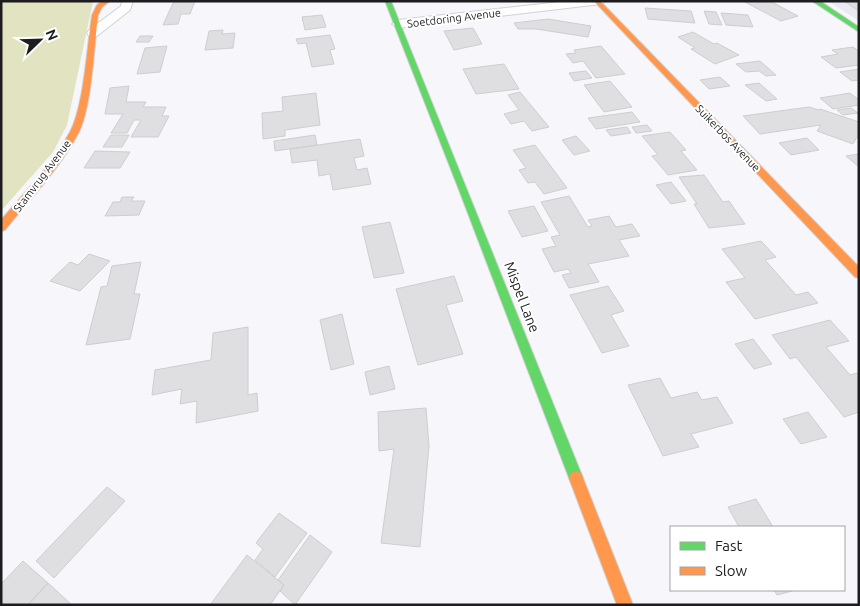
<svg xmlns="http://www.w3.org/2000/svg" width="860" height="606" viewBox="0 0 860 606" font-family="Ubuntu,sans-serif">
<rect width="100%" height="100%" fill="#f6f6fb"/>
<path fill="#e8e9f3" d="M828 1H859V21Z"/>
<path fill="#e1e3c1" d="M1 1H93L67 125 53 152 1 211Z"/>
<path fill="#dfdfe2" stroke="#ceced1" d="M174 1H195L190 14H181L178 24 163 25Z
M743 1H770L798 16 781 21Z
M844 1H859V11Z
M645 8 691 11 695 23 648 19Z
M704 11 716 12 722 25 709 24Z
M721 13 748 15 753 27 726 25Z
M322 15 326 27 305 30 302 17Z
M548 19 591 26 588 37 536 29H518L514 23Z
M473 28 482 44 454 50 444 31Z
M223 30 222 34 235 33 233 48 205 50 209 31Z
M693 32 714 44 717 43 739 55 715 64 691 49 695 48 678 37Z
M330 35 335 49 330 50 334 64 312 67 306 43 298 44 296 39Z
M140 36H153L149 42H136Z
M167 46 160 72 137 74 145 48Z
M601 46 625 74 596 78 583 61 573 63 566 54 576 53 574 50Z
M853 47 859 51V65L836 68 821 57 838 54 832 50Z
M760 61 776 75 766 76 759 71 746 72 736 64Z
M504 64 519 89 476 94 463 69Z
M859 69V80L852 81 840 72Z
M586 71 592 78 574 81 569 73Z
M720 77 730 86 709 89 700 80Z
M610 81 632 107 604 112 584 85Z
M759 83 777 99 766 101 745 85Z
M129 86 126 102H146L143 107H166L162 116H169L158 137H131L141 120H134L127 133H111L123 114H105L110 88Z
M520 92 549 127 532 131 524 121 511 124 504 114 519 110 508 95Z
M316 93 320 125 285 130V136L263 139 262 113 283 111 282 97Z
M850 93 859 100V105L833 109 820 98Z
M809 107 819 110 820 109 859 122V138L857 137 853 144 817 131 821 125 760 134 743 116Z
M851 108 858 113 843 115 837 110Z
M632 112 640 122 596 129 588 118Z
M647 125 652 131 636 133 632 127Z
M627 127 631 133 611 136 606 130Z
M670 132 686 150 681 151 697 170 668 175 652 156 658 155 642 136Z
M111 135H129L122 147H103Z
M315 135 317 145 275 151 274 141Z
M576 136 590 151 574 155 562 140Z
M807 138 819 150 791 155 779 143Z
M360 139 364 156 354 158 357 170 367 168 371 184 333 190 330 174 319 176 317 160 292 163 290 149Z
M535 145 567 188 544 194 535 182 528 183 519 170 526 168 513 150Z
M95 151 130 152 120 168H84Z
M859 154V167L846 156Z
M704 175 723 202 729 201 745 224 709 228 694 204H697L679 177Z
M671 182 686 201 671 204 656 185Z
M569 196 588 227 592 226 588 220 609 216 616 227 632 224 640 236 619 240 629 256 588 264 599 282 569 288 562 275 571 273 568 269 554 272 542 249 556 246 551 237 560 235 541 202Z
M122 197H134L131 201H145L139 215 105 216 113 202H120Z
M534 206 548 231 522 237 508 211Z
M390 222 404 273 374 278 362 227Z
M761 241 776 257 765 260 796 295 808 292 818 303 755 319 726 282 745 278 722 249Z
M89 254 110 261 80 291 50 281 70 262 78 265Z
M141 262 134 294H140L130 339 86 345 101 287 107 286 112 266Z
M454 276 463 301 446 305 463 354 418 365 396 289Z
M608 286 624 311 611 315 629 346 602 353 570 295Z
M342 314 354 364 331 370 320 320Z
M830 320 849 341 826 347 850 375 857 373 859 374V412L844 417 796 357 790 359 772 335Z
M248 327V395L257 393 258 411 196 423 197 401 180 404 182 389 152 395 155 370 211 360 213 333Z
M753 339 772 364 754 369 735 344Z
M389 366 395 389 370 395 365 372Z
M660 378 671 398 697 392 702 400 717 397 733 423 691 434 699 447 663 456 628 385Z
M426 408 429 446 420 547 381 543 394 449 379 451 378 412Z
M808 412 827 437 801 444 783 419Z
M107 487 125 501 54 578 36 561Z
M756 499 773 527H739L728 507Z
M279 513 307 533 275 577 255 560 263 549 256 543Z
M310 535 332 552 295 605 280 591 284 585 278 580Z
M247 555 284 585 270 605H210Z
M23 561 48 583 28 605H1V584Z
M48 583 72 605H28Z
M774 590H796L777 595Z"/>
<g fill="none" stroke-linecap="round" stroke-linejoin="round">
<defs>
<path id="street" d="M122 1H133L130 10 97 36H89L87 33 89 30 121 6Z
M569 1H606L601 4 398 28 392 24 398 20Z"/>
<path id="fast" d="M385 1H391L583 478 581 483 576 485 571 483 569 478 459 190Z
M812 1H820L859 27V32Z"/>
<path id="slow" d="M102 1H110L102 7 98 15C94 46 92 105 79 132 60 168 30 199 5 230L1 231V220C25 192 52 165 70 132 84 106 87 46 92 15L97 5Z
M594 1H600L859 267V278L855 277Z
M576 471 581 473 633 605H617L569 478 571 473Z"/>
</defs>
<use href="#street" stroke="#d2d2d5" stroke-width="2"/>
<use href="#fast" stroke="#d2d2d5" stroke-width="2"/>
<use href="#slow" stroke="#d2d2d5" stroke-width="2"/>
<use href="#street" fill="#fefefe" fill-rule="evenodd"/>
<use href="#fast" fill="#63d668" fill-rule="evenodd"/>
<use href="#slow" fill="#ff974d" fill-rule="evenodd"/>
</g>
<g text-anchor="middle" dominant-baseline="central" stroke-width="4" stroke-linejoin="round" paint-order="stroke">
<g font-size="11" fill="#1d1d20" stroke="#fff">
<text transform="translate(454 18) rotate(-7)">Soetdoring Avenue</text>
<text transform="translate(728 138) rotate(46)">Suikerbos Avenue</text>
<text transform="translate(42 176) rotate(-53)">Stamvrug Avenue</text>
</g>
<g font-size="14" fill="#1d1d20" stroke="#fff">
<text transform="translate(522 297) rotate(69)">Mispel Lane</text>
</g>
</g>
<rect width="860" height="606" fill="none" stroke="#1d1d20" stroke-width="5"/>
<rect x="670" y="526" width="175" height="65" fill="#ffffff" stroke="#a5a5a6"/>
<rect x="680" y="542" width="25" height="8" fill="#63d668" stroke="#a5a5a6"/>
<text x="715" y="551" font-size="15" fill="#1d1d20">Fast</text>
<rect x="680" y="567" width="25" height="8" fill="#ff974d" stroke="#a5a5a6"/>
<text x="715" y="576" font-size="15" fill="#1d1d20">Slow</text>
<g transform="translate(40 40) rotate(67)" stroke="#ffffff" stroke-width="4" paint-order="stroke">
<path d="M0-4L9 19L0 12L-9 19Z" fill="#1d1d20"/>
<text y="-8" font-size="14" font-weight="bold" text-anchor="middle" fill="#1d1d20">N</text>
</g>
</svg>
